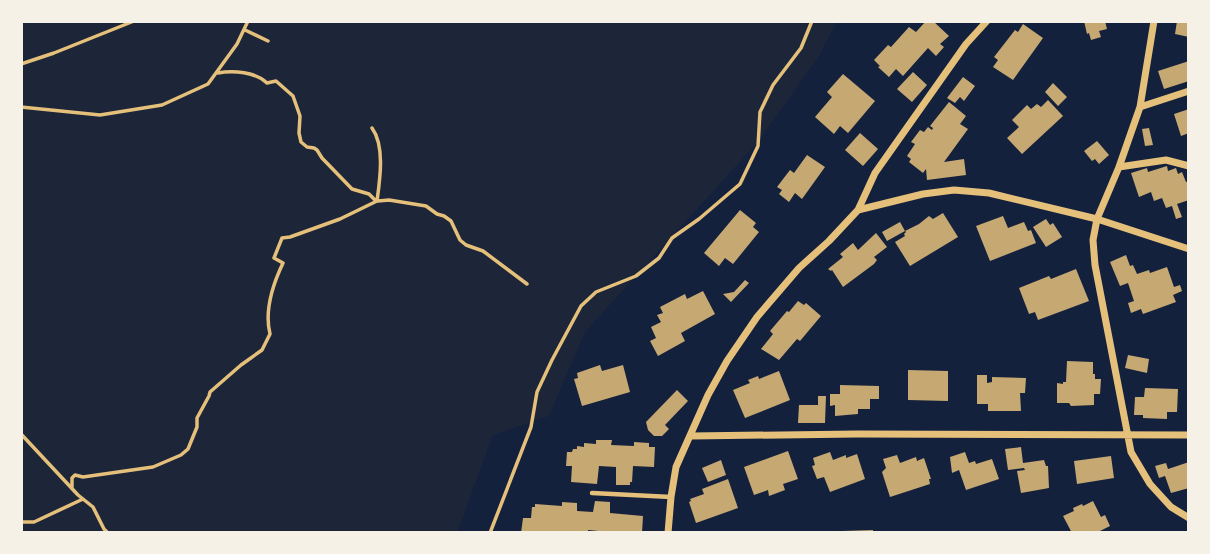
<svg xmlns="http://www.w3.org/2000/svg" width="1210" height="554" viewBox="0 0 1210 554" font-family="Helvetica,sans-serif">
<rect width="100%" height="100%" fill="#14213d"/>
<path fill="#1d2539" d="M21 21H837L819 56 757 143 585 332 549 416 493 435 457 533H21Z"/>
<path fill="#c6a872" d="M926 21H933L949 36 940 44 944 47 936 56 928 48 903 76 896 69 889 77 878 67 880 66 874 60 888 45 891 47 909 27 916 32Z
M1084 21H1105L1107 29 1099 31 1101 37 1091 40 1089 33 1087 34Z
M1177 21H1189V37L1175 34Z
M1023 24 1043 38 1013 80 993 67 998 60 994 57 1015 30 1018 32Z
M1189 61V81L1164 89 1158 71Z
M913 72 927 85 912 102 897 89Z
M843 74 875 101 848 133 840 126 834 134 815 117 832 97 827 92Z
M963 77 975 86 964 101 960 97 955 103 947 98Z
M1053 83 1067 97 1058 106 1045 92Z
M1048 100 1063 116 1022 154 1007 138 1019 127 1012 120 1027 105 1031 109 1037 104 1041 107Z
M949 102 966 116 960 124 968 129 944 162 964 159 966 175 927 180 926 169 923 173 909 162 911 159 907 156 915 144 911 142 920 130 924 132 928 127 932 130 933 128 930 126Z
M1189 109V133L1181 136 1174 114Z
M1149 128 1153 145 1145 146 1142 129Z
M860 133 878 149 863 166 845 150Z
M1097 141 1109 155 1099 164 1095 159 1092 161 1084 151Z
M807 155 825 167 802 199 795 193 789 202 779 194 782 190 777 187 790 170 794 173Z
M1167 166 1168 171 1176 168 1178 174 1182 172 1186 182 1189 181V200L1177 204 1182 217 1176 219 1172 206 1166 208 1162 198 1154 201 1151 192 1139 197 1131 173 1147 168 1148 172Z
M740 210 756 223 753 227 759 232 733 264 725 258 719 266 704 253Z
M943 213 958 237 910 266 895 242 905 236 904 234 906 232 905 231 919 224 929 216 933 219Z
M1003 216 1008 228 1024 222 1028 231 1031 230 1036 243 990 261 976 226Z
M1046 219 1050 225 1053 223 1062 237 1046 247 1033 227Z
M900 222 905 231 887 241 882 232Z
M876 233 887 247 874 257 877 260 874 264 843 287 832 270 831 271 828 269 843 257 840 254 853 243 858 250Z
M1126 255 1130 266 1133 265 1137 274 1149 270 1150 273 1167 267 1174 287 1180 285 1182 291 1173 295 1176 302 1143 314 1141 309 1131 313 1128 303 1134 301 1128 283 1120 286 1110 262Z
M1076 269 1089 301 1038 320 1035 312 1029 314 1019 288 1049 276 1051 279Z
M745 280 749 283 731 302 723 294 734 292Z
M703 291 715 314 681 333 685 341 658 356 650 341 656 338 651 327 661 322 657 315 663 313 660 307 685 294 687 299Z
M798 301 804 305 806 303 821 316 800 341 797 339 779 360 761 349 773 334 770 331 787 311 789 312Z
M1128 355 1149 359 1147 373 1125 368Z
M1067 361 1093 362V374H1095V379H1101L1100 394H1094V405L1071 406 1069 403H1057V383L1063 384V382H1066Z
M600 365 602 371 623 365 630 392 582 406 574 379 578 378 577 373Z
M908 370 948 371V401L908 400Z
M779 371 790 400 745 418 733 390 750 383 748 380 758 376 759 379Z
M977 375H987V383L992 382V377L1026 378 1025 393H1020L1021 411H988V404H977Z
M840 385 879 386V399H870V409H858V414L835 416V405L830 406V394H840Z
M1145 388 1178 389 1177 412H1167V419L1143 418V415H1134L1135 397H1144Z
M677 390 688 401 665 425 669 429 662 436H654L648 430 646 422Z
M818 396H826L825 423H798L799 405H818Z
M596 440H612L611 445 634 446V442L649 443V447H655L654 467 633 466 632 482H630V485H616V467L599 466 597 484 571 482 572 466H566L567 452H572L573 449H577V446L584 447V443L596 444Z
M1021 447 1023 463 1044 460 1046 466H1048L1049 488 1021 493 1017 471 1025 470 1024 468 1008 470 1005 449Z
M788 451 798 479 783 484 785 490 769 496 768 490 754 495 744 467Z
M830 452 833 460 846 455V458L857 454 865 479 830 492 824 477 817 479 812 466 815 465 813 458Z
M965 452 969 463 975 461 976 464 992 459 999 479 966 490 959 470 952 473 950 457Z
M897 455 900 463 916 457 917 461 924 458 931 479H929L930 484 890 497 882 472 886 468 883 459Z
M1111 456 1114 478 1077 484 1074 461Z
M721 460 726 475 708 482 702 468Z
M1189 462V488L1171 493 1165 476 1159 478 1155 466 1166 463 1168 469Z
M728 479 738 508 696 523 689 502 691 501 690 499 704 494 702 489Z
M595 501 610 502V513L643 516 642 533H608L609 532 588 530V533H521L523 518H531L532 507H535V504L562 506V502L577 503V511L593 512Z
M1093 501 1101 517 1105 515 1110 526 1096 533 1095 531 1091 533H1072L1063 516 1074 511 1073 508 1082 504 1083 506Z
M873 530V533H842V531Z"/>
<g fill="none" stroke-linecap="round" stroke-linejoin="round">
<path stroke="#e5c07b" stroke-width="3.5" d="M245 30 268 41
M21 64 54 53 134 21
M218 73C233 70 256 72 267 83L276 81 293 96 300 116 299 133 301 142 307 147 314 148 317 150 322 158 352 189 369 194 376 201
M21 107 100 115 162 105 208 84 237 44 248 21
M378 201 389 200 426 206 437 214 444 216 451 221 460 240 466 245 483 251 527 284
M21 434 78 495 93 507 104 529 108 533
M72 489V478L75 475 83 477 153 467 181 455 188 449 197 427V418L209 396 210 392 241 365 262 350 270 334C264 310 273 284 283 263L274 258 282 238 290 237 340 219 377 201C380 179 385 146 372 128
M21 522H34L83 499
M490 533 531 427 537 392 552 360 581 306 596 292 636 276 659 258 672 238 699 219 740 184 758 146 760 112 773 85 801 48 812 21"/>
<path stroke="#e5c07b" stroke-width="4.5" d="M592 493 671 497"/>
<path stroke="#e5c07b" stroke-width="7" d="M1154 21 1140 107 1119 167 1097 219 1093 240 1095 265 1131 452 1150 484 1171 507 1189 518
M1140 107 1189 91
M1119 167 1166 160 1189 166
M858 210 875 173 966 44 987 21
M691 436 857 434 1189 435
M668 533 671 497 676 467 708 395 727 361 757 317 799 268 829 241 858 210 923 194 954 190 989 193 1097 219 1189 249"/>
</g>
<rect width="1210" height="554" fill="none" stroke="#f6f1e7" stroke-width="46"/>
</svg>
